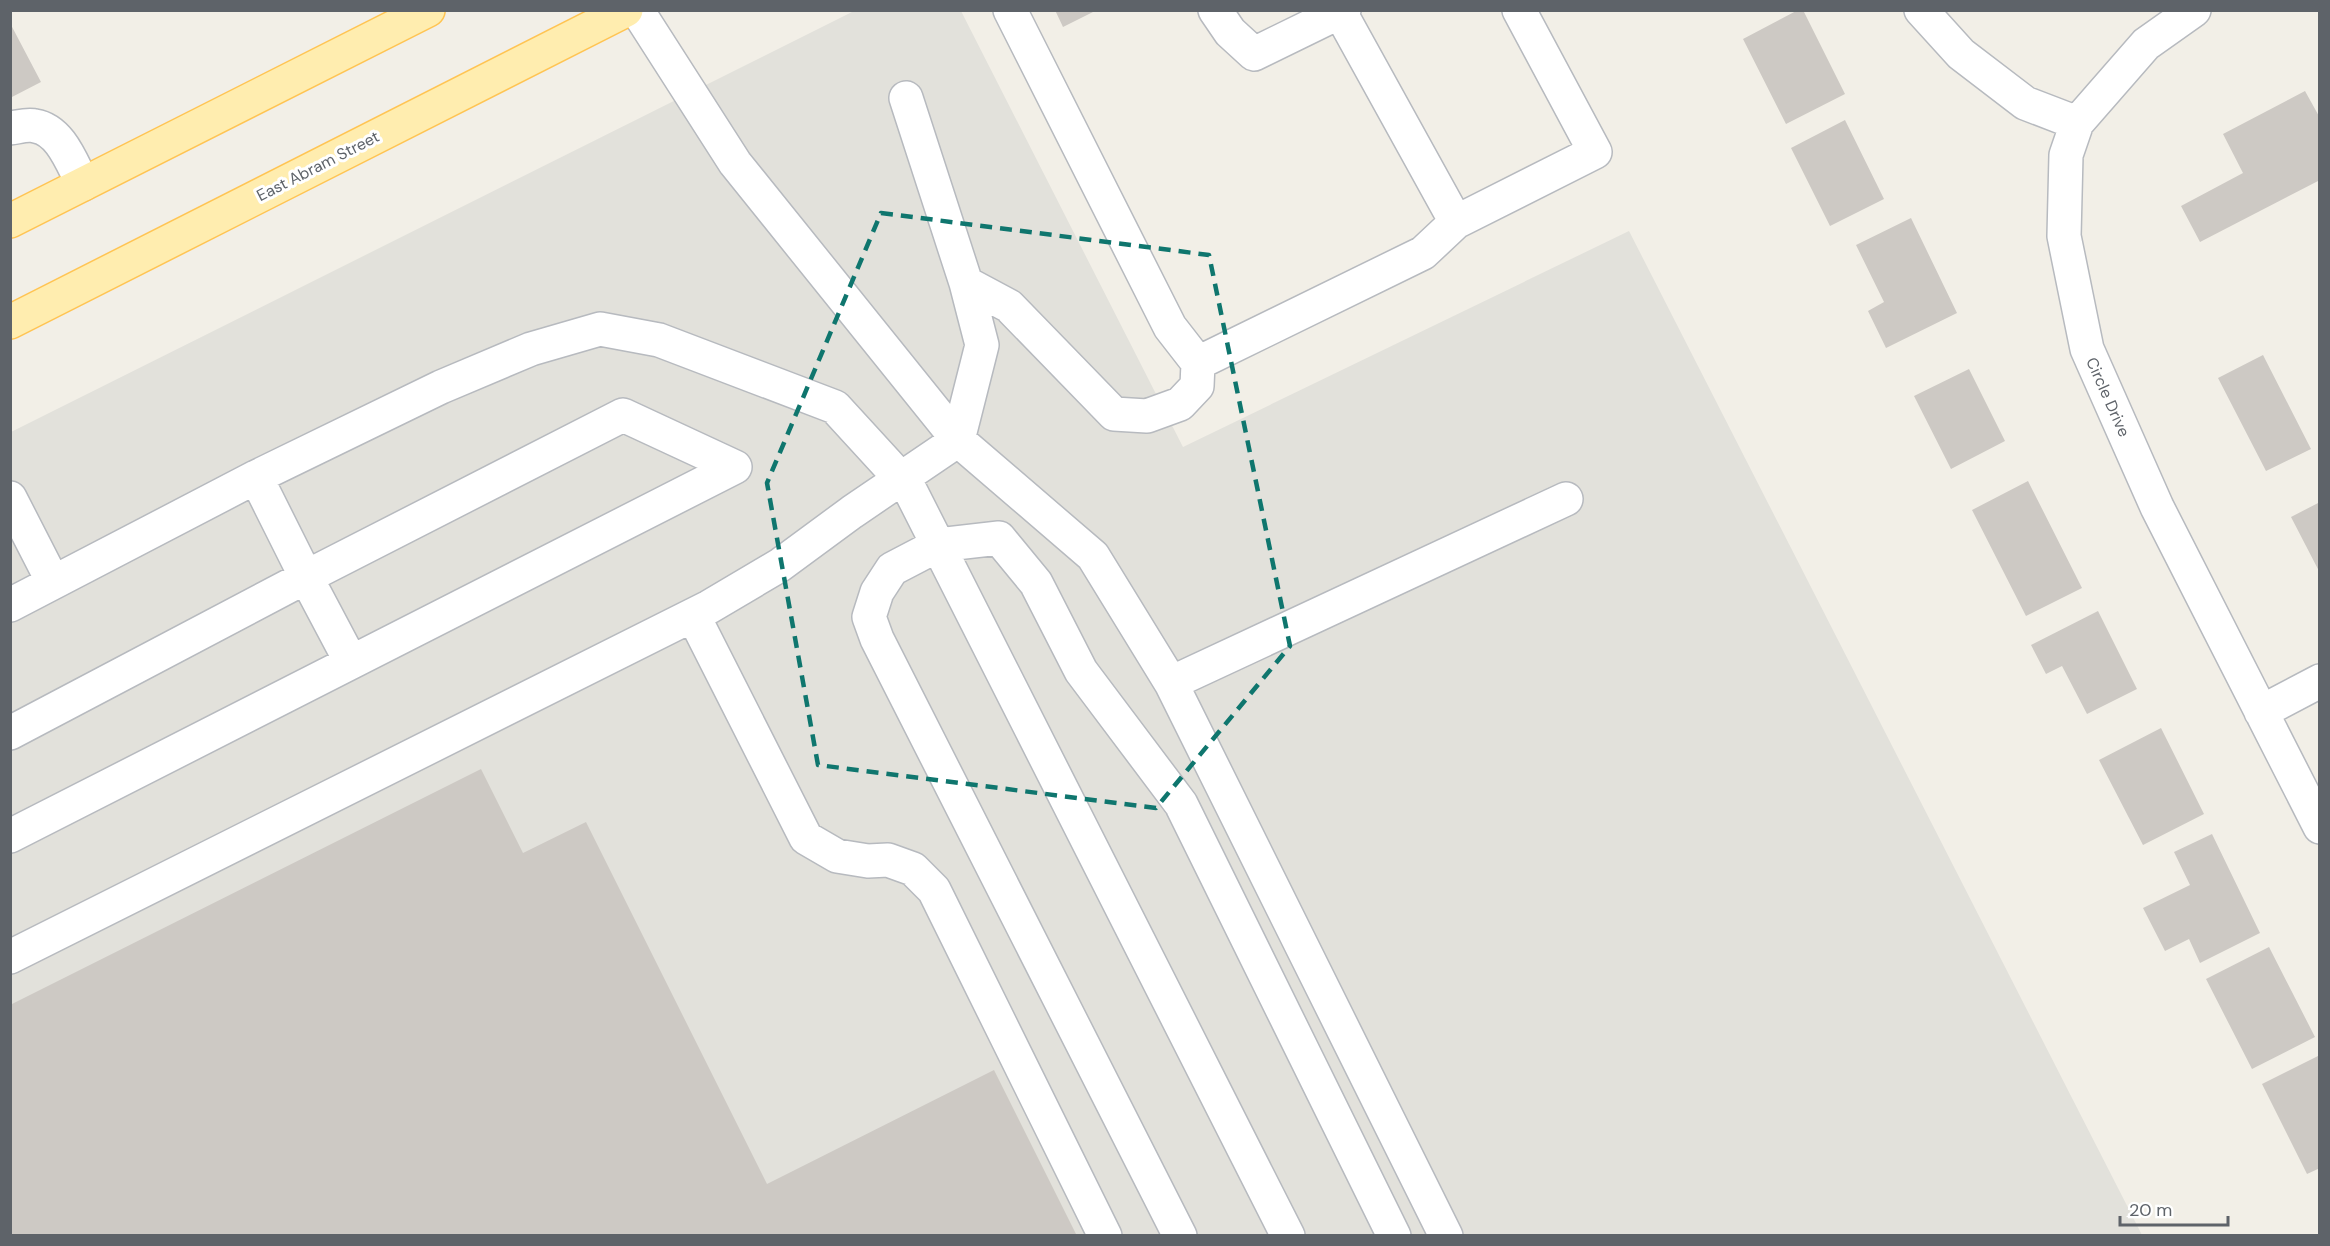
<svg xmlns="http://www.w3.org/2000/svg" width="2330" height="1246" viewBox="0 0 2330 1246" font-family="'DM Sans',sans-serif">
<rect width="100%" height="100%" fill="#f2efe7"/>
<path fill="#e2e1db" d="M856 10 961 11 1183 447 1629 231 2142 1235 11 1236V432Z"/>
<path fill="#cdc9c4" d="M1055 10H1097L1063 27Z
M1798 10H1803L1845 94 1786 124 1743 39Z
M10 23 41 82 10 98Z
M2305 91 2320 118V180L2200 242 2181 206 2243 173 2223 134Z
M1845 120 1884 199 1830 226 1791 148Z
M1911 218 1957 313 1886 348 1868 311 1884 302 1856 245Z
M2263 355 2311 449 2266 471 2218 378Z
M1969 369 2005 441 1951 469 1914 396Z
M2028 481 2082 588 2026 616 1972 510Z
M2320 502V573L2291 517Z
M2098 611 2137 689 2087 714 2062 666 2046 674 2031 645Z
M2161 728 2204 814 2143 845 2099 760Z
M481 769 523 853 586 822 767 1184 994 1070 1077 1236H10V1005Z
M2212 834 2260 933 2200 963 2189 939 2165 951 2143 908 2190 885 2174 852Z
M2269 947 2315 1037 2252 1069 2206 979Z
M2320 1055V1168L2307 1174 2262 1084Z"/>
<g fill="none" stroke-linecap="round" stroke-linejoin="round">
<defs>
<path id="minor" d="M637 10 735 163 958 440 1093 556 1171 683 1446 1236
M1010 10 1170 327 1198 363 1423 253 1456 222
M1215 10 1230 32 1254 54 1344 10
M1921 10 1961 54 2025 103 2077 123 2066 155 2064 236 2087 349 2157 507 2320 827
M1340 12 1456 222 1595 152 1519 10
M2077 123 2146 44 2194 10
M10 128C18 127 28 124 35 126 61 130 72 164 83 184
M966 283 1009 306 1114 414 1147 416 1180 404 1197 386 1198 363
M256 477 441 387 531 349 600 329 659 340 835 407 901 479
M904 478 1288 1236
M10 498 53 582
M10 605 256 477 306 577 10 733
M693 615 806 838 837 856 868 861 888 860 913 869 934 890 1105 1236
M1171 683 1566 499
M2261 712 2320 681
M10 836 735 467 623 415 306 577 351 662
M10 957 709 607 780 565 852 512 958 440 982 345 966 283 906 98
M1180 1236 877 639 869 617 877 592 892 569 938 545 999 538 1036 583 1081 671 1181 804 1394 1236"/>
<path id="major" d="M10 221 428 10
M10 322 626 10"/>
</defs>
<use href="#minor" stroke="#b7babf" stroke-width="36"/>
<use href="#major" stroke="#ffc453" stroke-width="36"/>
<use href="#minor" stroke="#fff" stroke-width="33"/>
<use href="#major" stroke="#ffedaf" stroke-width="33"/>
</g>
<path fill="none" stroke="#0f766e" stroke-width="4.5" stroke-dasharray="12 8" stroke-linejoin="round" d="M881 213 1209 255 1290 646 1156 808 818 765 767 483Z"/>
<g text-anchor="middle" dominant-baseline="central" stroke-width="6" stroke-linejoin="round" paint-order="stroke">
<g font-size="16" fill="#5e6369" stroke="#fff">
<text transform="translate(318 166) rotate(-27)">East Abram Street</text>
<text transform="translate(2108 397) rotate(66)">Circle Drive</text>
</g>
</g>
<rect width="2330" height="1246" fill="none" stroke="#5e6369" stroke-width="24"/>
<path d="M2120 1216v9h108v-9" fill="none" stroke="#5e6369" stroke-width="3"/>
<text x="2129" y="1216" font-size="18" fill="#5e6369" stroke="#ffffff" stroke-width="4.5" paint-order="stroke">20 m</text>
</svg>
